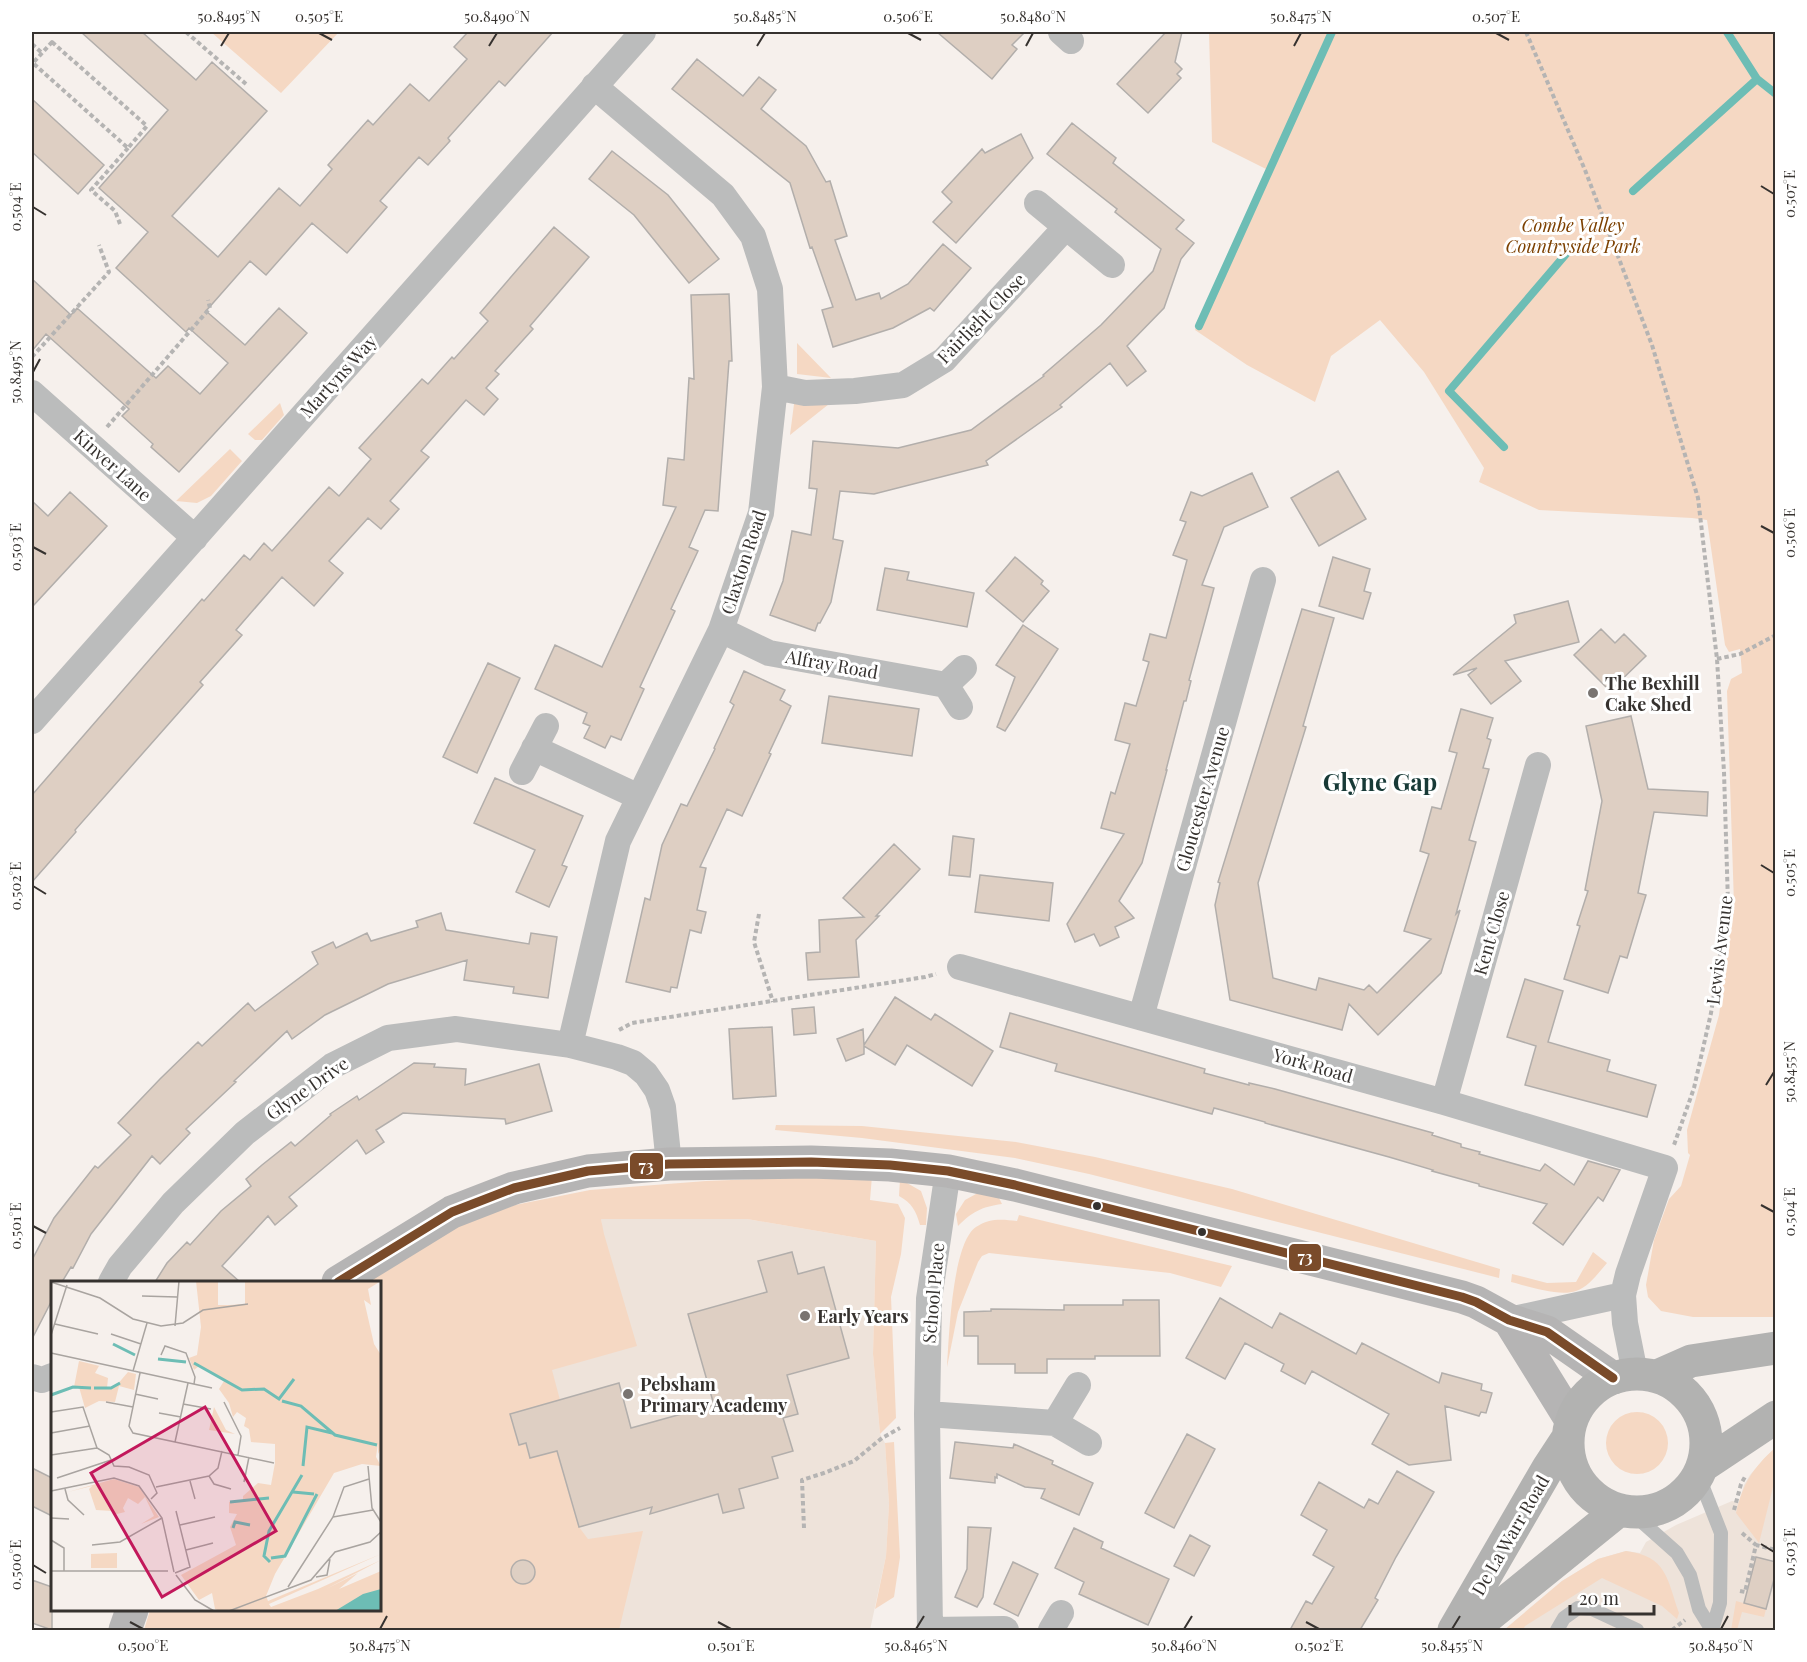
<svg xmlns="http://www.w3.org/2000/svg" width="1807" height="1662" viewBox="0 0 1807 1662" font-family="'Playfair Display',serif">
<rect width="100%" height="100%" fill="#f6f0ec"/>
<path fill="#eee3da" d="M601 1219H747L876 1241 873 1354 880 1434 885 1443 889 1504 886 1556 870 1630H177L380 1610 603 1234Z
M1775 1448V1630H1504L1562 1581 1598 1559 1626 1551 1640 1553 1646 1542 1676 1525 1732 1501 1739 1502 1744 1485 1750 1475 1763 1460Z"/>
<path fill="#f5d8c3" d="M211 32H339L281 93Z
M1209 32H1775V1317H1693L1661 1311 1648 1297 1646 1285 1654 1240 1669 1199 1681 1186 1690 1155 1688 1153 1687 1130 1719 1015 1734 904 1727 691 1731 679 1742 673 1740 649 1729 652 1725 645 1707 520 1692 518 1539 510 1479 482 1484 468 1424 372 1380 320 1331 356 1315 402 1247 365 1195 330 1266 169 1212 142Z
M797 343 831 378 797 374Z
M280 403 284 415 262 440H255L248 434Z
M794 404H829L790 435Z
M230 449 242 461 211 496 197 503 176 501Z
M776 1125 862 1126 1016 1142 1095 1157 1232 1189 1500 1269 1499 1278 1089 1174 1015 1158 862 1138 775 1130Z
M829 1176H872L870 1200 898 1204 905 1218 901 1254 891 1297 896 1418 880 1434 873 1354 876 1241 747 1219H601L604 1234 637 1346 552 1370 560 1400 526 1443 530 1458 557 1451 579 1527 588 1539 643 1531 619 1630H144L150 1610H380V1282H369L402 1258 460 1225 515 1205 590 1190 706 1181Z
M900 1179 921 1191 927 1208 926 1225H920C916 1211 912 1203 899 1196Z
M976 1194H990L998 1196 1002 1204C981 1207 972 1212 958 1226L956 1214 965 1200Z
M1019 1215 1232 1266 1221 1287 1170 1273 989 1253 982 1256 978 1262 958 1312 947 1367C949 1338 952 1243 976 1227 989 1218 1002 1219 1017 1221Z
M1593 1252 1607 1263C1598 1273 1589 1287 1576 1291 1559 1297 1527 1286 1511 1282L1512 1274 1547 1283 1576 1282Z
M1606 1443a31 31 0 1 1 62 0a31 31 0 1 1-62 0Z
M894 1442 900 1557 894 1597 875 1609 886 1556 889 1504 885 1443Z
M1775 1448V1479L1759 1543 1736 1513C1743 1483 1753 1468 1775 1448Z
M1626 1551C1667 1556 1667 1579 1679 1613L1677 1619 1662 1606 1602 1578 1525 1626 1523 1630H1504L1562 1581 1598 1559Z
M1736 1601 1766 1609 1764 1617 1742 1612 1737 1630H1731Z"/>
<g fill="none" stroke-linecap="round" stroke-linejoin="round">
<path stroke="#6dbdb5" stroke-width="8" d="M1727 32 1757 79 1776 94
M1633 191 1757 79
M1199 326 1332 32
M1504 447 1449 391 1572 247"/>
</g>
<path fill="#decfc3" stroke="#b2aeab" stroke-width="1.5" d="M81 32H142L196 80 212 62 267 111 172 216 218 257 279 188 300 206 332 169 328 165 368 120 373 125 410 84 429 101 467 59 454 47 468 32H553L505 86 499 81 448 138 450 141 428 165 419 157 380 201 387 207 347 253 312 223 266 275 250 261 206 311 245 345 279 308 307 333 179 472 151 447 153 444 122 416 129 409 46 334 32 351V279L71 315 77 308 156 378 168 366 200 394 228 363 189 328 186 332 116 268 148 232 99 188 168 110Z
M937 32H1025L1012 45 1017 49 992 79Z
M1166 32H1182L1175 62 1182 69 1177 74 1181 78 1148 113 1117 84Z
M697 59 743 96 759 77 776 90 761 109 806 146 826 182 830 181 847 236 835 240 856 300 879 293 881 299 908 284 943 244 971 268 934 311 930 308 893 328 833 347 822 310 833 307 812 247 810 248 790 183 672 89Z
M32 99 104 165 78 194 32 152Z
M1072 123 1116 158 1113 163 1184 220 1176 229 1194 243 1181 259 1164 308 1127 346 1146 371 1127 386 1110 363 1060 405 1062 407 986 461 988 465 874 494 840 491 833 539 843 541 831 602 820 623H818L815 631 770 615 783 581 792 531 811 535 817 489 809 488 813 441 898 448 971 430 1044 376 1043 375 1101 325 1153 271 1161 249 1115 212 1117 209 1047 154Z
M1021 134 1033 158 956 243 933 222 952 202 942 192 982 149 985 153Z
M612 151 668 195 719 259 689 283 634 215 589 179Z
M554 227 589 257 530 326 533 329 495 371 499 374 486 388 498 399 484 415 466 400 421 451 429 457 390 501 399 509 381 529 368 518 329 561 343 573 314 606 282 577 236 630 242 635 200 682 203 685 75 830 76 832 32 882V795L202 599 204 601 244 555 250 560 264 543 272 551 329 487 339 496 371 459 359 448 422 379 428 384 452 357 454 359 488 321 480 313Z
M729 294 732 361H729L718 511 705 510 689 547 698 551 671 609 675 611 640 687 644 689 621 740 611 736 605 748 584 738 590 726 583 723 587 713 535 689 555 645 602 667 676 507 663 505 668 458 684 460 689 378 694 379 691 295Z
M1338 471 1366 519 1319 546 1291 498Z
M1252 473 1268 507 1224 527 1202 585 1214 588 1189 680 1191 681 1186 701H1184L1166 770H1167L1142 863 1119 901 1134 918 1115 927 1119 937 1100 946 1094 934 1075 942 1067 924 1124 834 1101 828 1111 792 1115 794 1130 744 1115 740 1125 703 1136 706 1149 662 1143 660 1150 634 1166 638 1187 560 1173 555 1186 522 1180 520 1191 492 1202 496Z
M70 492 107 526 32 607V501L48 516Z
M1015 557 1043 581 1041 584 1049 591 1023 622 986 591Z
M1333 557 1370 569 1364 591 1371 593 1363 619 1319 606Z
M885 568 909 572 907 580 974 593 967 627 877 610Z
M1568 601 1579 642 1505 661 1521 681 1491 704 1468 675 1477 668 1453 675 1516 623 1514 615Z
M1302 609 1334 618 1303 726 1306 727 1258 883 1273 978 1316 990 1319 978 1364 990 1369 985 1377 993 1431 939 1404 931 1429 854 1420 851 1432 807 1441 809 1457 753 1449 751 1461 709 1493 718 1487 738 1491 740 1483 768 1489 769 1469 840 1476 842 1456 914 1460 910 1441 973 1378 1035 1349 1004 1342 1030 1230 1000 1215 905 1220 883 1218 882Z
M1023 625 1058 649 1005 731 997 727 1015 677 996 665Z
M1601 629 1615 643 1624 634 1646 656 1610 691 1574 655Z
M488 663 520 678 477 773 443 757Z
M744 671 785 690 780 700 791 706 769 753 771 754 742 816 727 809 700 867 706 868 697 910 706 912 701 933 690 930 677 988 671 987 670 992 626 982 645 898 650 900 662 845 681 804 687 806 715 749 714 748 734 705 730 702Z
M829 696 919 709 912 756 822 743Z
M1631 716 1648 789 1708 792 1707 816 1654 812 1638 893 1646 895 1627 958 1620 956 1608 993 1564 979 1580 926 1577 925 1588 891 1585 890 1602 801 1586 726Z
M495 778 583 816 562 865 567 867 549 907 516 892 535 850 474 823Z
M953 836 974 839 970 877 949 875Z
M894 844 920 869 876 916H879L856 940 859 977 808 980 806 953 820 952 819 920 864 917 843 898Z
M980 875 1053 883 1049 921 975 912Z
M441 913 446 930 529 944 531 933 557 937 548 998 513 993 514 987 464 980 467 960 388 984 325 1015 292 1039 287 1031 234 1081 236 1082 186 1129 190 1133 160 1164 152 1156 91 1234 73 1268 71 1267 62 1282H52V1300L32 1339V1260L54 1218 95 1166 98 1168 131 1135 118 1123 160 1079 198 1042 202 1046 248 1003 255 1011 318 964 312 952 333 942 336 948 367 933 371 941 418 927 416 921Z
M1525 979 1563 991 1548 1042 1610 1060 1607 1071 1656 1085 1647 1117 1525 1085 1536 1046 1507 1037Z
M895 997 931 1020 935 1014 993 1051 972 1086 907 1045 895 1065 864 1046V1054L846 1061 837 1039 863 1029 864 1045Z
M814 1007 816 1033 794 1035 792 1009Z
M1010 1013 1205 1069 1204 1073 1249 1085V1083L1275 1089 1433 1133 1432 1135 1461 1144V1147L1480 1152 1479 1154 1540 1171 1545 1164 1574 1185 1588 1161 1620 1170 1603 1201 1598 1197 1563 1245 1533 1223 1547 1204 1479 1186V1184L1432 1171 1433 1170 1389 1157 1265 1123V1122L1214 1108 1212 1114 1055 1071 1057 1064 1000 1047Z
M772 1027 776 1096 733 1099 729 1029Z
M414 1063 435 1064 434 1067 466 1069 465 1085 539 1064 552 1111 506 1124 505 1119 403 1113 376 1130 384 1142 366 1154 357 1140 289 1197 297 1206 275 1225 268 1216 222 1266 240 1282H155L167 1263 187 1242 190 1245 221 1211 251 1186 246 1179 262 1165 291 1142 295 1146 331 1115 330 1114 357 1096 359 1100Z
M792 1252 798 1274 824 1267 849 1358 787 1375 798 1414 783 1418 793 1451 772 1457 778 1478 739 1489 744 1508 723 1513 718 1494 650 1514 652 1507 579 1527 557 1451 530 1458 526 1443 519 1445 510 1414 619 1383 631 1428 714 1405 688 1314 767 1292 758 1261Z
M1220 1298 1272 1328 1280 1313 1356 1354 1362 1343 1439 1383 1442 1373 1482 1384 1481 1390 1492 1393 1486 1413 1481 1412 1479 1416 1445 1406 1451 1460 1409 1465 1372 1444 1389 1414 1312 1371 1305 1384 1281 1371 1284 1364 1245 1343 1225 1379 1186 1358Z
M1123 1300H1159L1160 1356H1095V1359H1047V1373H1015V1364H978V1336H964V1312L991 1311V1309L1064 1310V1305H1123Z
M1187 1434 1215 1449 1174 1528 1145 1513Z
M955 1442 1013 1448 1014 1444 1053 1461 1052 1464 1093 1483 1079 1515 1041 1498 1045 1489 1025 1487 997 1474V1478L995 1477V1483L950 1478Z
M32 1468 52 1478V1516L32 1506Z
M1397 1471 1434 1492 1396 1557 1375 1598 1378 1600 1360 1630H1290L1306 1601 1312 1604 1334 1567 1313 1555 1327 1530 1301 1515 1319 1482 1364 1508 1369 1499 1378 1504Z
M968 1527 991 1528 983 1597 977 1607 955 1597 967 1569Z
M1074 1528 1103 1542 1101 1548 1169 1579 1148 1625 1079 1594 1084 1582 1055 1568Z
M1190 1535 1210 1546 1194 1576 1174 1566Z
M1756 1557 1776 1562V1572L1766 1609 1744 1603Z
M511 1572a12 12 0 1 1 24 0a12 12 0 1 1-24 0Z
M1013 1562 1038 1574 1018 1616 994 1604Z
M32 1580 52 1587V1630L32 1623Z"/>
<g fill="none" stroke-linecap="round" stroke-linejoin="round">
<path stroke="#b5b4b3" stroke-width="4" stroke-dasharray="4.5 3" stroke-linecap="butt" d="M186 32 246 84
M1526 32 1585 170 1652 345 1698 498 1717 659 1724 772 1728 903 1711 1013 1694 1088 1674 1145
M52 42 147 126 128 148 33 63Z
M32 44 42 53
M120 224 115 211 91 190 128 148
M32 357 109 272 99 245
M107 427 210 308 208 300
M1717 659 1740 654 1776 635
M759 914 754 942 773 1002
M619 1030 632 1023 925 977 936 974
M1734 1510 1741 1484 1746 1475
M804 1528 802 1480 824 1473 854 1461 882 1438 900 1428
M1742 1533 1756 1545
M1740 1591 1745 1592 1756 1545 1776 1550
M1672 1630 1685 1620"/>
<path stroke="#bbbcbc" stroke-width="14" d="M1699 1477 1721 1533 1720 1603 1712 1630
M1632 1513 1677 1553 1690 1575 1699 1609 1712 1630
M1557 1630 1564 1618 1578 1608 1592 1609 1637 1630"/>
<path stroke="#bbbcbc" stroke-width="26" d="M1061 32 1071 41
M1037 203 1112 265
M775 387 805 393 855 391 903 385 944 360 1066 227
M32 393 195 538
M721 630 769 653 946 685
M960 707 946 685 964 668
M32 721 643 32
M534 748 639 797
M522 772 546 726
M960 967 1444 1102 1665 1168 1628 1274 1623 1295 1625 1323 1635 1373
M1141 1017 1263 580
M570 1045 618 841 721 630 761 513 775 387 770 289 753 236 723 195 594 86
M1444 1102 1538 765
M111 1282 120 1266 173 1203 245 1133 332 1066 388 1038 456 1029 570 1045 617 1057 633 1063 646 1074 657 1090 663 1107 669 1164
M1509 1320 1623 1295
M32 1377 42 1380 52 1376
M927 1414 1055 1423 1089 1443
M1055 1423 1078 1385
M930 1630 927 1414 929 1299 948 1171
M930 1630 1004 1629 1006 1630
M1051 1630 1061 1613"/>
<path stroke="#b5b4b4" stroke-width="33" d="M338 1282 452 1212 514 1188 588 1171 669 1164 811 1162 890 1165 948 1171 1015 1185 1462 1297 1476 1302 1509 1320 1547 1332 1613 1378
M1509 1320 1571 1420
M125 1630 132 1610"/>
<path stroke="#b2b2b1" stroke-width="33" d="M1568 1443a69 69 0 1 1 138 0a69 69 0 1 1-138 0Z
M1657 1376 1691 1361 1776 1348
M1704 1465 1776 1417
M1454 1630 1548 1468 1567 1439
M1471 1630 1618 1511"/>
<defs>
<path id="bus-1" d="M338 1282 452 1212 514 1188 588 1171 669 1164 811 1162 890 1165 948 1171 1015 1185 1462 1297 1476 1302 1509 1320 1547 1332 1613 1378"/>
</defs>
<use href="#bus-1" stroke="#fff" stroke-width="14"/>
<use href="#bus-1" stroke="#7a4b2a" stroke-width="9"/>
</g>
<path fill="none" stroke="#36322f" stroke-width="2" d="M319 33 332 40M908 33 921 40M1496 33 1509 40M221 46 229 33M489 46 497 33M757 46 765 33M1026 46 1033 33M1294 46 1301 33M1761 186 1774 194M33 207 46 215M33 372 40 359M1761 526 1774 533M33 547 46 554M1761 865 1774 873M33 886 46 894M1766 1085 1774 1072M1761 1205 1774 1212M33 1226 46 1233M1761 1544 1774 1552M33 1565 46 1573M130 1622 143 1629M718 1622 731 1629M1306 1622 1319 1629M380 1629 387 1616M916 1629 924 1616M1184 1629 1192 1616M1452 1629 1460 1616M1721 1629 1728 1616"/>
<g fill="#797471" stroke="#fff" stroke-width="2">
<circle cx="1593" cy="693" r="6"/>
<circle cx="805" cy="1316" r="6"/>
<circle cx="628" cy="1394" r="6"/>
</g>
<g fill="#36322f" stroke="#fff" stroke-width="2">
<circle cx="1097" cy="1206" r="5"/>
<circle cx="1202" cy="1232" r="5"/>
</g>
<g text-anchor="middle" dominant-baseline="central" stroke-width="6" stroke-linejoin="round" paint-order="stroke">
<g font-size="18" font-style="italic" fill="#7c4000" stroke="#fff">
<text x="1573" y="225">Combe Valley<tspan x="1573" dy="21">Countryside Park</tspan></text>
</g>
<g font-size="18" fill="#36322f" stroke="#fff">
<text transform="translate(981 318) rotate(-46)">Fairlight Close</text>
<text transform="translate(338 376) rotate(-48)">Martyns Way</text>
<text transform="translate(113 465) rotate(42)">Kinver Lane</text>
<text transform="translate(743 562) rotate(-72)">Claxton Road</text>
<text transform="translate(832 664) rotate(10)">Alfray Road</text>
<text transform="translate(1202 799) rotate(-74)">Gloucester Avenue</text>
<text transform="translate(1491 933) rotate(-74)">Kent Close</text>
<text transform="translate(1719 950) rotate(-83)">Lewis Avenue</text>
<text transform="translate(1313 1065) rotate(16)">York Road</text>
<text transform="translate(307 1088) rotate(-35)">Glyne Drive</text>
<text transform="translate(933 1293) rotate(-85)">School Place</text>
<text transform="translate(1510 1535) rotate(-60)">De La Warr Road</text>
</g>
<g font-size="18" font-weight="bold" fill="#36322f" stroke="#fff" text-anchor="start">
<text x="1605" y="683">The Bexhill<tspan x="1605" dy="21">Cake Shed</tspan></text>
<text x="817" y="1316">Early Years</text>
<text x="640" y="1384">Pebsham<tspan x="640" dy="21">Primary Academy</tspan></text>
</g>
<g font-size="24" font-weight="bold" fill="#183a37" stroke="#fff">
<text x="1380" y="781">Glyne Gap</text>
</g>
</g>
<g transform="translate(51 1281)">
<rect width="330" height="330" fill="#f6f0ec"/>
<path d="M145 0H167V24H179L194 23V0H330L317 8 320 24 313 19 323 63 330 74V167L327 173V162L325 176 330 185 311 183 283 192 224 293 215 315 217 320 330 273 218 323 220 326 267 308 330 279 275 308 307 292 288 308 330 290V330H169L164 328 161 312 148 319 130 294 185 264 179 246 186 233 178 232V221L192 219V215L207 202 220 204 224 182V163L200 161 198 148 193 145 195 137 186 131 182 136 178 122 168 108 173 100 148 85 143 89 138 77 146 74 150 46ZM28 80 57 87 48 85 44 92 57 97 56 107 65 105 77 91 85 93 83 109 68 105 64 121 48 120 34 127 28 106H23ZM163 126 175 149 184 153 158 149ZM63 198 88 206 108 236 90 243 103 235 94 216 87 223 77 217 72 227 74 231 62 234 61 230 45 229 38 208 41 205 17 211ZM66 272V287H40V273Z" fill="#f5d8c3"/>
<path d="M330 308V330H284L312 313Z" fill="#6dbdb5"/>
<path fill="none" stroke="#6dbdb5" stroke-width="3" d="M62 63 84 74M107 78 135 81M143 82 191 109 213 108 228 118 243 98M43 107H60L69 102M0 114 22 106 40 107M231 120 250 125 284 154 326 164M252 185 256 146 281 152M242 211 263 213M179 221 218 217M182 247 184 241 199 244M220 277 234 275 266 213M219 281 213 275 218 250 251 194"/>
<path fill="none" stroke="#a9a4a0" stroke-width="1.5" d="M0 1 49 17 82 38 110 45 132 42 152 29 197 23M91 15 126 16M4 43 47 53M124 45 128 0M60 53 90 63M0 54 16 4M0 72 161 107M110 74 114 65 135 72 144 96 143 103M82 90 96 42M89 92 78 145 82 152 223 182M84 113 107 118M55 121 82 126M173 121 190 155 187 174M132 123 160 128M0 131 32 126 46 167 58 174 63 185 78 186 98 194 106 212 100 218M108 132 130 136M0 152 39 145M124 161 137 102M0 174 46 167M317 185 321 227 330 241M158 195 163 203 180 208M6 197 60 179M139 200 144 218M193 201 198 176M105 206 158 195 167 187 171 170M14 208 17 219 33 234M0 210 63 197 88 205 111 237 123 291M282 236 322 229M0 237 18 238M129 244 164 236M0 259 13 267V290M41 264 69 261 111 237M135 269 162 262M0 290H117M124 292 139 286 125 230M125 294 144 319 163 330M265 296 276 294 279 278M237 306 282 236 293 206 318 198M178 330 260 299 284 271 319 261 330 251"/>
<path fill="#c2185b" fill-opacity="0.15" stroke="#c2185b" stroke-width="3" d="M154 126 225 250 111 316 40 192Z"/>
<rect width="330" height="330" fill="none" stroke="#36322f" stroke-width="3"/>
</g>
<g stroke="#fff" stroke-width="2">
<rect x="629" y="1152" width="35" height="28" rx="6" fill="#7a4b2a"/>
<rect x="1288" y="1243" width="34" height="29" rx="6" fill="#7a4b2a"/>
</g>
<g font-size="16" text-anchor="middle" font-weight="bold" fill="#fff">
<text x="646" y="1172">73</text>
<text x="1305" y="1263">73</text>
</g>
<rect width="1807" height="1662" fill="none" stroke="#ffffff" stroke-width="66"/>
<path d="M1570 1605v9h84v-9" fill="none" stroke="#36322f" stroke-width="3"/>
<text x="1579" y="1605" font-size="18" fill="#36322f" stroke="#ffffff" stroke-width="4.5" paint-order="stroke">20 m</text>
<rect x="33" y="33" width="1741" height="1596" fill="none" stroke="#36322f" stroke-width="2"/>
<g font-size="15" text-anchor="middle" fill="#36322f">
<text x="229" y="22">50.8495°N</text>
<text x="319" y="22">0.505°E</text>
<text x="497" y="22">50.8490°N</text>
<text x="765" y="22">50.8485°N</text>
<text x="908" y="22">0.506°E</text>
<text x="1033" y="22">50.8480°N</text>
<text x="1301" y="22">50.8475°N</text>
<text x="1496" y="22">0.507°E</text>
<text transform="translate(1790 194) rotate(-90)" y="5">0.507°E</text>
<text transform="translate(16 207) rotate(-90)" y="5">0.504°E</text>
<text transform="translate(16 372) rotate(-90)" y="5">50.8495°N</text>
<text transform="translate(1790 533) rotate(-90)" y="5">0.506°E</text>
<text transform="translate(16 547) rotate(-90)" y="5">0.503°E</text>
<text transform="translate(1790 873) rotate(-90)" y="5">0.505°E</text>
<text transform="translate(16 886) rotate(-90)" y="5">0.502°E</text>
<text transform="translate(1790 1072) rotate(-90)" y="5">50.8455°N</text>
<text transform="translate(1790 1212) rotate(-90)" y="5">0.504°E</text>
<text transform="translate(16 1226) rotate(-90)" y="5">0.501°E</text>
<text transform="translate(1790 1552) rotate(-90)" y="5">0.503°E</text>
<text transform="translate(16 1565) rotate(-90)" y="5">0.500°E</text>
<text x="143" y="1651">0.500°E</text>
<text x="380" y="1651">50.8475°N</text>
<text x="731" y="1651">0.501°E</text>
<text x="916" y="1651">50.8465°N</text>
<text x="1184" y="1651">50.8460°N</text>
<text x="1319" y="1651">0.502°E</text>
<text x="1452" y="1651">50.8455°N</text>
<text x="1721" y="1651">50.8450°N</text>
</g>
</svg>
